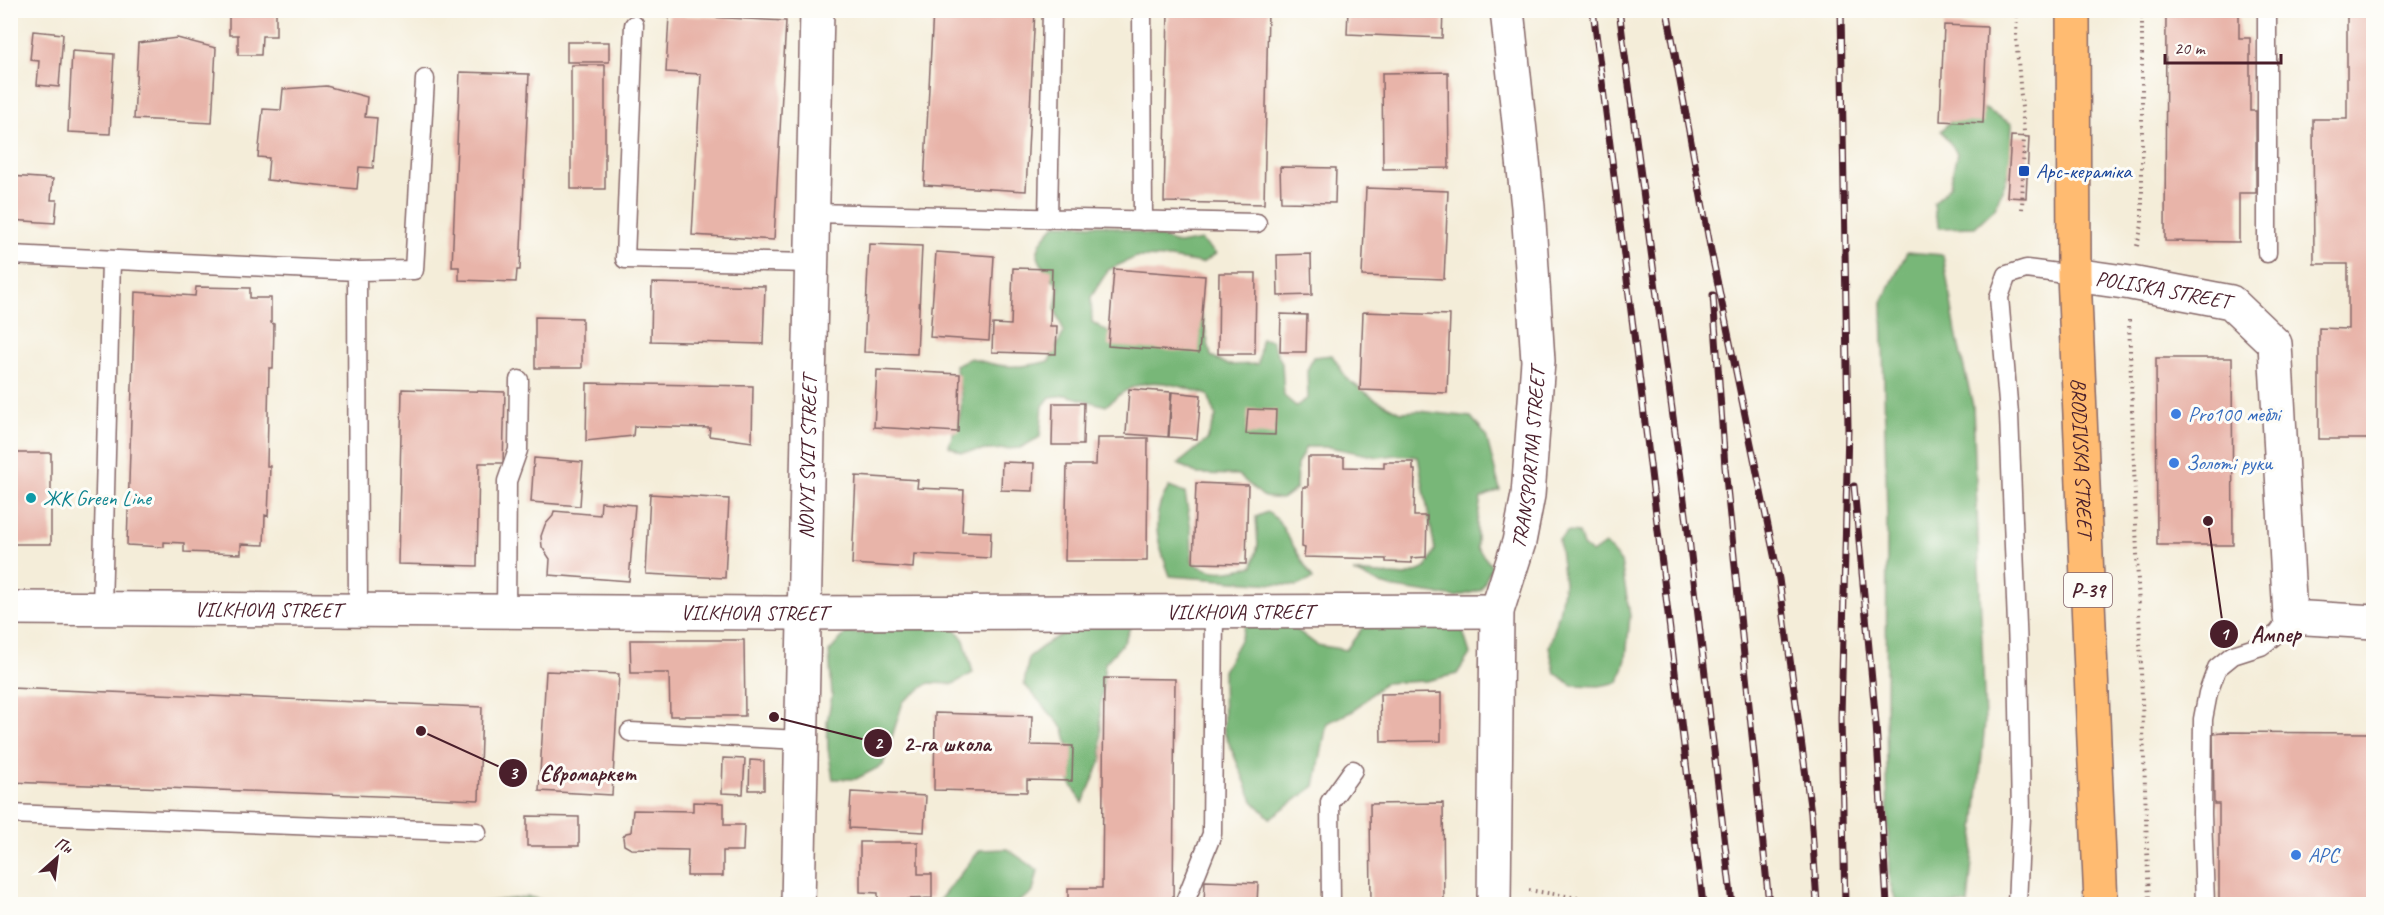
<svg xmlns="http://www.w3.org/2000/svg" width="2384" height="915" viewBox="0 0 2384 915" font-family="Caveat,sans-serif">
<rect width="100%" height="100%" fill="#fdfcf7"/>
<filter id="ink" filterUnits="userSpaceOnUse"><feTurbulence type="fractalNoise" baseFrequency=".0167" numOctaves="2"/><feDisplacementMap in="SourceGraphic" scale="12" xChannelSelector="R" yChannelSelector="G"/><feConvolveMatrix kernelMatrix="1 2 1 2 8 2 1 2 1" color-interpolation-filters="sRGB"/></filter>
<filter id="wash" filterUnits="userSpaceOnUse"><feTurbulence type="fractalNoise" baseFrequency=".008" numOctaves="4" result="noise"/><feDisplacementMap in="SourceGraphic" scale="24" xChannelSelector="R" yChannelSelector="G"/><feGaussianBlur stdDeviation="1.35" result="paint"/><feColorMatrix in="noise" values="0 0 0 0 0 0 0 0 0 0 0 0 0 0 0 0 0 1.4 0 .05"/><feComposite in="paint" operator="in"/></filter>
<g filter="url(#wash)">
<rect width="100%" height="100%" fill="#f4edd9"/>
<path fill="#78b778" stroke="#616b52" stroke-width="1.5" d="M1985 109 2012 124 2010 169 1995 208 1975 227 1940 228 1935 215 1934 203 1950 186 1957 153 1941 131 1960 111Z
M1056 224 1105 225 1163 238 1179 244 1201 240 1216 254 1202 263 1170 258 1136 257 1108 270 1091 297 1092 322 1111 334 1201 311 1211 356 1228 365 1258 364 1261 339 1271 340 1282 363 1284 396 1296 406 1308 398 1307 371 1313 357 1332 355 1347 379 1375 399 1400 412 1419 411 1471 417 1486 435 1500 490 1481 498 1477 523V548L1492 566 1481 590 1456 597 1388 587 1353 572 1406 576 1426 568 1435 550 1418 457 1396 455 1378 457 1329 447H1306L1297 465 1296 489 1282 499 1264 497 1238 475 1198 474 1178 464 1207 440 1216 416 1208 395C1165 381 1141 372 1106 406L1066 395 1050 397 1043 406 1040 437 1020 448 961 452 949 446C951 435 958 425 960 414 964 399 958 380 955 365L971 358C1001 368 1018 369 1049 361L1064 332 1055 309 1059 286C1035 259 1028 252 1056 224Z
M1907 252 1943 255 1957 338 1973 406 1985 722 1968 904H1897L1889 880 1886 716 1887 516 1882 302Z
M1169 487 1185 493 1191 529 1192 561C1209 576 1232 572 1253 566L1258 545 1256 517 1267 512 1278 520 1313 579 1297 586 1170 576C1158 543 1148 517 1169 487Z
M1567 532 1579 533 1583 546 1592 553 1605 544 1621 562 1630 616 1626 659 1619 682 1599 686 1572 685 1555 673 1549 647 1559 614 1564 583 1559 540Z
M1444 606 1462 628 1470 654 1457 674 1426 681 1384 683 1353 711 1327 723 1315 786 1270 818 1253 801 1224 731 1223 671 1240 640 1247 620 1290 625 1317 645 1346 650 1364 626Z
M896 621 952 624 964 640 973 673 953 684 929 683 903 702 883 765 856 779H833L828 749 827 722 832 696 829 652 846 633C865 633 882 635 896 621Z
M1132 623 1124 642 1105 663 1100 710 1102 758 1083 803 1069 781 1070 753 1064 729 1024 684 1029 657 1050 641 1076 626Z
M1007 849 1038 870 1033 892 1015 904H936L980 850Z
M529 897 557 904H471Z"/>
<g id="blocks">
<path fill="#e8b4a9" d="M229 10H276V36H262L261 55H238V35H229Z
M933 10H1035L1026 191 924 185Z
M1168 10H1268L1264 204 1164 202Z
M1348 10H1443L1442 38 1347 34Z
M2166 10H2239V38H2250V111H2256V193H2239V242L2165 241Z
M2347 10H2373V439H2319V328L2348 329V264H2314L2313 119H2347Z
M669 15 786 21 774 240 692 235 701 74 666 72Z
M1944 25 1987 27 1983 123 1940 121Z
M33 31 63 34 59 87 37 85 39 61 30 60Z
M177 38 216 48 212 123 134 119 138 43Z
M567 42H609V62H567Z
M72 51 114 54 110 134 68 132Z
M571 65H605V189H571Z
M460 72 529 74 520 270H517L516 282 459 280V267H452Z
M1448 72 1449 168 1383 169 1382 73Z
M326 86 367 97 365 117 377 118 373 168 359 167 357 189 267 180 269 158 258 157 263 109 281 110 283 89Z
M2011 136 2029 137 2026 198 2007 197Z
M1280 167 1336 168 1335 203 1281 202Z
M10 176 53 179 51 200H57L55 223 10 220Z
M1366 188 1448 191 1444 279 1362 276Z
M869 244 922 246 917 354 864 352Z
M936 252 994 256 989 341 930 337Z
M1311 254 1312 295 1278 296 1277 255Z
M1013 268 1052 269 1050 326H1057L1056 354 992 352 993 324 1011 325Z
M1114 269 1205 276 1199 353 1108 346Z
M1219 273H1256L1255 354H1218Z
M652 283 765 286 763 344 651 341Z
M196 287 250 288V298H271V323L274 324 273 368H269L267 466H270L268 516 265 515 264 545 241 544V554L184 552V543L164 542V547L127 545 135 292 195 296Z
M1363 312 1450 315 1447 393 1360 390Z
M1281 314 1307 315 1306 352H1280Z
M535 317 582 318V368H535Z
M2156 358H2232L2233 545H2157Z
M877 370 960 374 958 432 874 427Z
M587 383 753 386 752 442 709 436 710 428 634 426 633 436 586 441Z
M402 389 505 392 503 463H479L477 566 398 564Z
M1129 389 1171 392 1168 437 1126 434Z
M1172 392 1201 395 1197 439 1169 437Z
M1053 403H1084L1083 445H1052Z
M1248 409 1276 410 1275 435 1246 434Z
M1097 438H1148L1147 561H1065L1067 465H1096Z
M10 453H51V544H10Z
M1308 457H1344V467L1384 468V462H1413V470H1415L1414 516H1427L1426 557 1411 558 1412 563 1386 562V559L1304 557 1305 548 1302 547 1303 487H1308Z
M534 458 583 462 580 506 531 502Z
M1002 462 1034 463 1033 491 1001 490Z
M856 476 918 480 917 488 964 490 962 531 991 532 990 558 914 554 913 568 852 564Z
M1196 483 1248 485 1246 564 1193 563Z
M650 494 729 499 725 578 646 574Z
M601 502 635 505 629 581 549 575 550 559 542 547 541 536 545 525 553 516 554 511 600 515Z
M630 640H744L745 716H670L669 673H631Z
M546 671 619 674 612 795 539 791Z
M1104 678 1175 679 1173 904H1068V888H1102Z
M10 688 482 707 479 800 10 782Z
M1441 693V741L1381 742 1380 694Z
M935 713 1032 716 1031 745 1073 746 1072 781 1027 780V792L934 790Z
M2222 732 2373 733V904H2219V804H2214L2213 733Z
M723 758 745 759 743 794 722 793Z
M750 760 764 761V790H749Z
M851 792 926 796 924 832 849 828Z
M693 802 724 803V825H744L743 851H723V876H687L688 850 631 849 624 845 623 837 626 833 631 832 633 810 693 811Z
M1443 803 1444 904H1371L1370 804Z
M527 816 579 817V846H527Z
M860 842H918V874H932V898L908 899 907 904 878 903V893L860 892Z
M1205 881 1258 883 1257 904H1204Z"/>
</g>
</g>
<g filter="url(#ink)">
<use href="#blocks" fill-opacity="0" stroke="#866768" stroke-width="1.5"/>
<g fill="none" stroke-linecap="round" stroke-linejoin="round">
<defs>
<path id="lane" d="M1142 10 1143 221
M634 25 625 259 811 263
M812 213 1257 223
M1048 219 1052 10
M2267 253V10
M10 255 357 271
M102 608 111 260
M358 610 357 271 414 270 425 79
M506 611 507 481 518 450 519 380
M630 732 801 740
M10 814 477 832
M1184 904 1212 834 1214 612
M1331 904 1330 802 1353 770
M2017 904 2021 817 2018 652 2009 414 1999 297 2007 275 2026 269 2074 275
M2205 904 2202 814 2203 719 2208 693 2217 668 2233 655 2261 646 2278 633 2290 617"/>
<g id="street">
<path id="s1" d="M2074 275 2131 283 2231 302 2275 344 2290 617 2374 622"/>
<path id="s2" d="M10 608 776 613 1497 611"/>
<path id="s3" d="M798 904 817 10"/>
<path id="s4" d="M1494 904 1497 611 1519 542 1528 495 1538 361 1528 207 1507 10"/>
</g>
<g id="primary">
<path id="s5" d="M2073 10 2074 275 2101 904"/>
</g>
</defs>
<use href="#lane" stroke="#866768" stroke-width="21"/>
<use href="#street" stroke="#866768" stroke-width="36"/>
<use href="#primary" stroke="#866768" stroke-width="36"/>
<path stroke="#866768" stroke-width="4" stroke-dasharray="1.5 4.5" stroke-linecap="butt" d="M2017 10 2016 37 2024 132 2022 211
M2137 246 2142 225V10
M2129 320 2149 904
M1529 890 1578 898 1579 904"/>
<use href="#lane" stroke="#fff" stroke-width="18"/>
<use href="#street" stroke="#fff" stroke-width="33"/>
<use href="#primary" stroke="#ffbb71" stroke-width="33"/>
<defs>
<path id="rail" d="M1593 10 1642 398 1703 904
M1619 10 1688 530 1732 904
M1667 10 1710 246 1779 579 1811 813 1817 904
M1841 10 1848 428 1841 718 1845 904
M1713 295 1725 467 1769 904
M1854 486 1876 724 1887 904"/>
</defs>
<use href="#rail" stroke="#4a1f2b" stroke-width="7"/>
<use href="#rail" stroke="#fdfcf7" stroke-width="4.5" stroke-dasharray="14" stroke-linecap="butt"/>
</g>
</g>
<rect fill="#1a4fb4" stroke="#fdfcf7" stroke-width="2" x="2018" y="165" width="12" height="12" rx="3"/>
<g fill="#3f7fe0" stroke="#fdfcf7" stroke-width="2">
<circle cx="2176" cy="414" r="6"/>
<circle cx="2174" cy="463" r="6"/>
<circle cx="2296" cy="855" r="6"/>
</g>
<circle fill="#0f9aa8" stroke="#fdfcf7" stroke-width="2" cx="31" cy="498" r="6"/>
<g text-anchor="middle" dominant-baseline="central" stroke-width="6" stroke-linejoin="round" paint-order="stroke">
<rect fill="#fdfcf7" stroke="#806168" stroke-width="1.5" x="2064" y="573" width="48" height="34" rx="4.5"/>
<g font-size="20" font-weight="bold" fill="#4a1f2b">
<text x="2088" y="590">Р-39</text>
</g>
<g font-size="21" fill="#164399" stroke="#fdfcf7" text-anchor="start">
<text x="2036" y="171">Арс-кераміка</text>
</g>
<g font-size="21" fill="#4a1f2b" stroke="#fdfcf7">
<text stroke="none"><textPath href="#s1" startOffset="90">POLISKA STREET</textPath></text>
<text stroke="none"><textPath href="#s3" startOffset="447">NOVYI SVIT STREET</textPath></text>
<text stroke="none"><textPath href="#s4" startOffset="450">TRANSPORTNA STREET</textPath></text>
<text stroke="none"><textPath href="#s5" startOffset="448">BRODIVSKA STREET</textPath></text>
<text stroke="none"><textPath href="#s2" startOffset="258">VILKHOVA STREET</textPath></text>
<text stroke="none"><textPath href="#s2" startOffset="1230">VILKHOVA STREET</textPath></text>
<text stroke="none"><textPath href="#s2" startOffset="744">VILKHOVA STREET</textPath></text>
</g>
<g font-size="21" fill="#366cbe" stroke="#fdfcf7" text-anchor="start">
<text x="2188" y="414">Pro100 меблі</text>
<text x="2186" y="463">Золоті руки</text>
<text x="2308" y="855">АРС</text>
</g>
<g font-size="21" fill="#0d838f" stroke="#fdfcf7" text-anchor="start">
<text x="43" y="498">ЖК Green Line</text>
</g>
</g>
<path fill="none" stroke="#4a1f2b" stroke-width="2" d="M2208 521L2224 634M774 717L878 743M421 731L513 773"/>
<g fill="#4a1f2b" stroke="#fdfcf7" stroke-width="2">
<circle cx="2208" cy="521" r="6"/>
<circle cx="774" cy="717" r="6"/>
<circle cx="421" cy="731" r="6"/>
<circle cx="2224" cy="634" r="15"/>
<circle cx="878" cy="743" r="15"/>
<circle cx="513" cy="773" r="15"/>
</g>
<g font-size="18" text-anchor="middle" font-weight="bold" fill="#fff">
<text x="2224" y="640">1</text>
<text x="878" y="749">2</text>
<text x="513" y="779">3</text>
</g>
<g font-size="22" text-anchor="middle" font-weight="bold" fill="#4a1f2b" stroke="#fdfcf7" stroke-width="6" stroke-linejoin="round" paint-order="stroke">
<text x="2276" y="642">Ампер</text>
<text x="947" y="751">2-га школа</text>
<text x="588" y="781">Євромаркет</text>
</g>
<rect width="2384" height="915" fill="none" stroke="#fdfcf7" stroke-width="36"/>
<g transform="translate(57 858) rotate(28)" stroke="#fdfcf7" stroke-width="4.5" paint-order="stroke">
<path d="M0-4.5L10 22L0 15L-10 22Z" fill="#4a1f2b"/>
<text y="-9" font-size="16" font-weight="bold" text-anchor="middle" fill="#4a1f2b">Пн</text>
</g>
<path d="M2165 54v9h116v-9" fill="none" stroke="#4a1f2b" stroke-width="3"/>
<text x="2174" y="54" font-size="18" fill="#4a1f2b" stroke="#fdfcf7" stroke-width="4.5" paint-order="stroke">20 m</text>
</svg>
